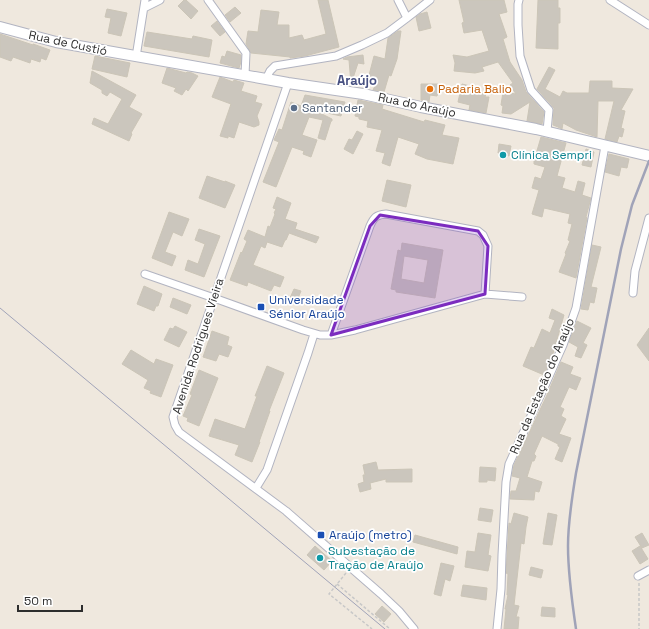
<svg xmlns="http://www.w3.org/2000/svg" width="649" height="629" viewBox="0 0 649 629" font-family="'Space Grotesk',sans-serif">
<rect width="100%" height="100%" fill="#efe8de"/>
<path fill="#cbc6bd" stroke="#cbc5b7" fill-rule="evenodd" d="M184 0H186L198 11 191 19 178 6Z
M318 0H328L339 47 305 56 290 58V57L251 53 246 44 248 31 258 32 261 10 279 12 277 25H289V38L302 35 304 40 326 34Z
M459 0H504L507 12 499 14 507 37 503 39 510 62 522 80 526 92 544 112 542 124 527 121 530 102 511 114 502 113 503 106 501 105 503 92 516 94 510 85 513 83 498 62 482 67 484 71 475 73 454 71 455 63 453 55 467 57 489 51 482 30 464 33 462 23 464 22Z
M538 0H558V8H560V23H558V49L536 48Z
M235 7 241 13 230 22 225 15Z
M107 9 127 13 121 36 108 33 111 18 105 17Z
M427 12 431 28 419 31 416 17 420 14Z
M217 21 225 32 220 36 211 26Z
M398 31H401L397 59 391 76 389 75 384 92 373 90 375 86 367 83 374 56 385 59 388 38Z
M147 32 192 39 193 36 212 40 209 57 144 46Z
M0 34 33 45V44L50 50 46 60 41 58 40 62 31 59 30 63 13 57 11 61 0 57Z
M227 51 241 55V62L239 68 220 63 222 56 225 57Z
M363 55 364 64 358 63 351 84 349 60 343 59 347 57Z
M95 56 130 63 127 77 92 69Z
M549 67 555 70 545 89 560 97 563 91 567 93H589L590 81H612V88L633 89 621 110 625 111 621 128 624 129 622 137 619 136 617 142 605 139 614 101H598L597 137 576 130 563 123 562 129 558 127 553 125 554 108 537 89Z
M167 68 186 73 187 72 192 73 198 76 188 91 186 89 182 95 174 91 176 88 162 83Z
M92 71 136 95 129 107 142 114 131 133 132 134 129 141 92 124 94 118 108 124 122 99 110 92 107 96 102 93V90L90 83Z
M220 77 233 82 234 80 244 83 241 91 257 96 255 102 262 104 257 116 259 122V125L254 127 239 122 234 138 228 136V138L220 136 231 104 212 97Z
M421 84H441L437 96 430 95 429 102 421 100Z
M462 84 474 87 473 91 486 94 485 97H489L486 113 469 110 470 105 458 102Z
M305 95 345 102 341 116 318 111V112L332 119V121H331L325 140 318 138 323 120 309 117 302 135 317 140 311 157 303 154 304 151 292 147 276 187 263 182 279 142 274 140 279 129 282 130 291 102 301 106Z
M358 100 383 105 382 109 424 122 425 120 445 125 442 135 459 138 453 164 427 159 415 154 419 144 398 137 390 166 382 163 385 153 376 151 382 130 367 127 368 121 359 119V117L355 116Z
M357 131 363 134 353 154 344 149 349 139 352 140Z
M541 137 566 143 557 176 565 178 562 188 575 192 578 181 585 183 582 195 591 198 586 217 587 218 576 278 559 272 566 254 565 253 570 241 568 240 572 224 568 223 570 214 544 208 542 217 532 214 539 190 532 188 535 177 541 179 545 167 534 164V161Z
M499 144 511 146 509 156 498 153Z
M586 149 594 152 591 167 582 165Z
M609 154 629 159 627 168 621 167 619 176 605 172Z
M207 176 225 182V181L235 185 225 208 199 198Z
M387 180 411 185 406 207 382 201Z
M277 197 291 203 285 219 297 223 295 229 319 237 316 243 289 233 286 240H285L282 247 267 242 265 248 261 246 253 265 284 277 280 287 274 285 271 291 248 282 247 286 230 280 241 252 242 253 247 241 244 239 248 230 265 237 268 226 270 227 275 214 274 213 276 209 273 208Z
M169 212 189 219 182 236 173 232 165 252 176 256 172 266 152 258Z
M199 229 220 236 204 277 185 270 188 260 198 264 205 244 195 240Z
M402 243 443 250 435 298 396 292V290L391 289 398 250 401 251ZM404 256 428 260 424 283 401 279Z
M592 245 601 247 591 287 597 288 594 303 590 302 588 310 581 309Z
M144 286 162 294 158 306H156L154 311 137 304Z
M294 289 301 291 296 303 290 301V298Z
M173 298 191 305 187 314 170 307Z
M552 309 564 315 552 357 544 375 523 366 531 347 534 348 542 329 550 333 555 320 549 318Z
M577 321 591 328 583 343 587 345 581 358 575 356 578 347 569 342Z
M175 326 187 332 179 347 164 340 170 328 173 329Z
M649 328V361L637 345Z
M212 331 229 337 227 345 232 347 228 357 219 354 216 361 203 357Z
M131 350 154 364 156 359 173 365 161 397 150 393 151 391 144 388 148 380 122 364Z
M561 362 573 367 570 374 581 378 576 390 569 387 560 407 564 409 561 416 566 419 559 434 571 438 562 462 555 459 560 447 558 446V444L542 436 534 454 536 456 534 461H532L527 477 542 482 539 492 535 491 534 500 510 499 511 491H516L520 478 512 476 514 465 547 395Z
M267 366 284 373 269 411H270L259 442H260L252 462 235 455 239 445 209 436 215 419 245 429 257 396H255Z
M199 370 218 378 199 426 187 421 188 418 183 416 192 395 190 394Z
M376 462 378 470 412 469V482H386V479L370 483 371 489 360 492 358 484 364 482 363 475H365L363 465Z
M480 467 496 468 495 481 487 480V482H479Z
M480 508 493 510 491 522 478 520Z
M514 513 528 517 526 527 524 544 521 543 514 605 519 606 516 617H519L518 629H504L506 609H505L508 595H507L508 574 506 573 509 523 511 524Z
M548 513 557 515 552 545 543 544Z
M478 533 491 535 488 555 491 556 488 571 465 567 467 551 475 552Z
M642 533 649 545 642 548 635 537Z
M415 535 458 547 457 554 413 542Z
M315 546 332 561 324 570 307 555Z
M640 546 648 559 640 564 632 551Z
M441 563 454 566 450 581 445 579 441 596 434 594Z
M531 567 543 570 541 578 529 575Z
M463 585 487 588 486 600 461 596Z
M382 606 391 614 384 622 375 614Z
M542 607 555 608V617L541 616Z"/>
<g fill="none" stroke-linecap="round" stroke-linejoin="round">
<defs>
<path id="minor" d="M208 0 246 53 245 75
M398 0 407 18
M519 0 518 4V25L520 56 531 90 549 110 547 131
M610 0 649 25
M144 8 160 0
M136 57 145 0
M266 79 270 71 275 66 336 56 362 45 387 33 407 18 430 0
M288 83 173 417 175 425 179 432 286 511 381 594 399 611 414 629
M145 274 214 298 303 330 320 335H331L355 330 485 294 522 297
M633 293 635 271 649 218
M331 335 370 226C374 217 376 215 386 214L478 231 483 235 488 246 485 294
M256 488 267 470 308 353 314 334
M638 576 649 570
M497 629 501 589 502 555 506 482 509 464 547 381 563 345 576 308 605 146"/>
<path id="secondary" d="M0 27 56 42 266 79 288 83 363 94 421 107 536 129 649 156"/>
</defs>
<use href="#minor" stroke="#b2b4c1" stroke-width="9"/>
<use href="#secondary" stroke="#b2b4c1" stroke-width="12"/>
<path stroke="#c8c8c8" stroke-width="1.5" stroke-dasharray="3 2" stroke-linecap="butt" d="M346 573 329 594 372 629
M639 583V629
M337 584 390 629"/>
<use href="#minor" stroke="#fff" stroke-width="7"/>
<use href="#secondary" stroke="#fff" stroke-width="10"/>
<path stroke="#a0a3b8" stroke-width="1" d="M0 308 385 629"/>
<path stroke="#a0a3b8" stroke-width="2.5" d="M576 629C572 602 568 574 568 546 568 522 572 497 576 473L621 249 632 205 649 161"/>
</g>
<path fill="#7b2cbf" fill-opacity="0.2" stroke="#7b2cbf" stroke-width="3" stroke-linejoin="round" d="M380 215 478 231 488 246 485 294 331 335 370 226Z"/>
<circle fill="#e8710a" stroke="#fff" stroke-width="1.5" cx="430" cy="89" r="4"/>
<circle fill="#5c6f8a" stroke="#fff" stroke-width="1.5" cx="294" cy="108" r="4"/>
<g fill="#0f9aa8" stroke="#fff" stroke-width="1.5">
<circle cx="503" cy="155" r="4"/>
<circle cx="320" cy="558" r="4"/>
</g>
<g fill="#1a4fb4" stroke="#fff" stroke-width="1.5">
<rect x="257" y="303" width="8" height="8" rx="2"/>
<rect x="317" y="531" width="8" height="8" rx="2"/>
</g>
<g text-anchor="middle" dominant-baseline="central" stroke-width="3.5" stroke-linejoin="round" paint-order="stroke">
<g font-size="12" fill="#2d2d2d" stroke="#fff">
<text transform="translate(68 43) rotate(12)">Rua de Custió</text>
<text transform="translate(417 105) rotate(12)">Rua do Araújo</text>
<text transform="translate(198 346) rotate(-72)">Avenida Rodrigues Vieira</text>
<text transform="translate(542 386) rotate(-67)">Rua da Estação do Araújo</text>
</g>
<g font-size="12" fill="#c56008" stroke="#fff" text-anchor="start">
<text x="438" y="89">Padaria Balio</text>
</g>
<g font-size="12" fill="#4e5e75" stroke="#fff" text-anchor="start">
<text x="302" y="108">Santander</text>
</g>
<g font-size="12" fill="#0d838f" stroke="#fff" text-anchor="start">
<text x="511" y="155">Clínica Sempri</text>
<text x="328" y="551">Subestação de<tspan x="328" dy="14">Tração de Araújo</tspan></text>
</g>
<g font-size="12" fill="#164399" stroke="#fff" text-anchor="start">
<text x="269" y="300">Universidade<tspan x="269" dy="14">Sénior Araújo</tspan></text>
<text x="329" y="535">Araújo (metro)</text>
</g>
<g font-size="13" font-weight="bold" fill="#485182" stroke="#fff">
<text x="357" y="80">Araújo</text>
</g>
</g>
<path d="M18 605v6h64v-6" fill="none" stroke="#2d2d2d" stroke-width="2"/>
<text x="24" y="605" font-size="12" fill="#2d2d2d" stroke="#ffffff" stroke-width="3" paint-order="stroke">50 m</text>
</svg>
